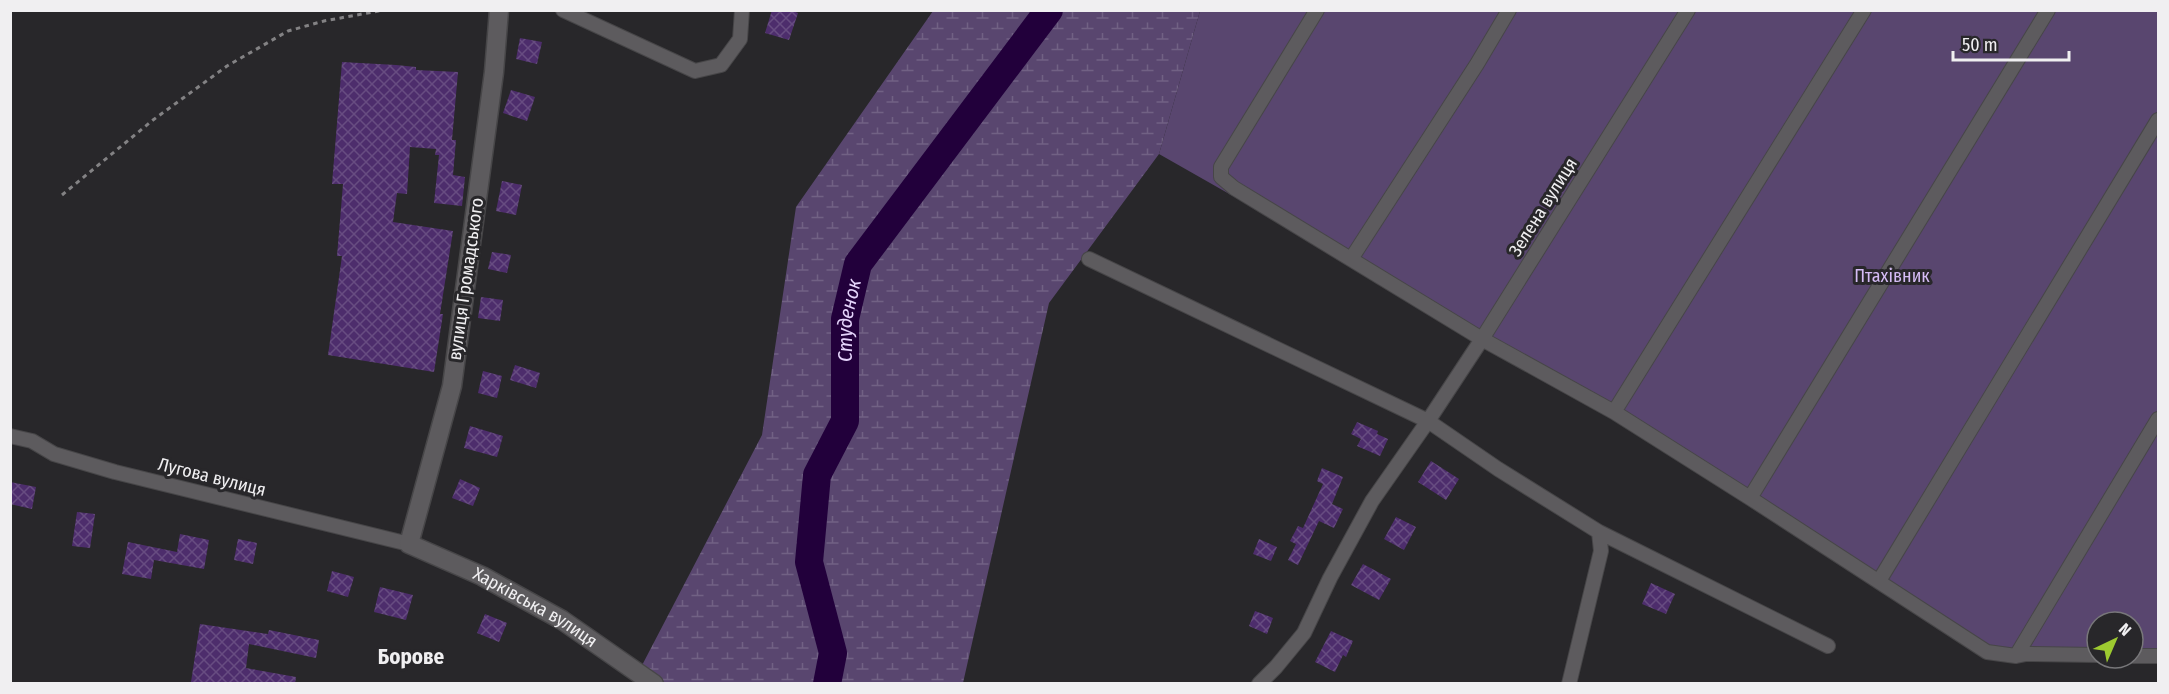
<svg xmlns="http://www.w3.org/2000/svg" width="2169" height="694" viewBox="0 0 2169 694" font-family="'Fira Sans Condensed',sans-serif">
<defs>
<pattern id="wetland-marsh" width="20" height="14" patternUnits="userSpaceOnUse" patternTransform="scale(1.5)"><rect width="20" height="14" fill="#59466f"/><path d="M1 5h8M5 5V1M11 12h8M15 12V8" fill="none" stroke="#716184"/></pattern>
<pattern id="building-cross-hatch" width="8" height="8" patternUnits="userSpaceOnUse" patternTransform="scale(1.5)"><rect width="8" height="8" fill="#4d2d6c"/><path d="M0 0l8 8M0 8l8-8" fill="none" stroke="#674c81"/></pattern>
</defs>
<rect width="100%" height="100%" fill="#28272a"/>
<path fill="#59466f" d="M1200 11H2158V424L2016 656 1987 652 1597 403 1159 154Z
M2158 429V648L2133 649V622H2097V651L2026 654Z"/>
<path fill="url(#wetland-marsh)" d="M933 11H1200L1159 154 1049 303 963 683 654 684 638 673 762 435 796 207Z"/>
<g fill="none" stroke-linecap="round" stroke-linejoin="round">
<path stroke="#22003b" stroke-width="28" id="s1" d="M827 684 833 653 809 562 817 475 845 421V319L858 264 1049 10"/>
</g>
<path fill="url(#building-cross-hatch)" d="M772 10H790L798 13 789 40 765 33Z
M520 38 542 42 537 64 516 59Z
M342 62 396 65 416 67V70L458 72 452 140H456L453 175 465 177 462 206 434 203 439 155H435L436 149 410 147 407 194 397 193 393 222 453 231 440 314H443L434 372 328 355 342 256H337L343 184H332Z
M511 90 535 97 527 121 503 113Z
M502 181 522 185 516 215 496 211Z
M492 252 511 255 507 273 488 269Z
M481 297 503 300 500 321 478 318Z
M515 365 540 373 536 388 510 380Z
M483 371 502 376 497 398 478 393Z
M1357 422 1378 431 1377 434 1388 439 1380 456 1357 446 1361 439 1351 434Z
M470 426 503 436 497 457 464 448Z
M1431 461 1459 479 1446 500 1418 482Z
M1322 468 1343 477 1332 504 1343 509 1334 528 1319 521 1298 565 1288 560 1296 544 1290 541 1298 526 1303 528 1323 484 1317 481Z
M460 479 480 488 473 506 452 498Z
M10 482 36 487 32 509 10 504Z
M77 512 95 514 90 548 72 546Z
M1396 517 1416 527 1404 550 1384 539Z
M180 534 209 540 204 569 154 560 151 579 122 574 128 542 177 552Z
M238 539 257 543 253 564 234 560Z
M1259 539 1277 547 1271 561 1253 554Z
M1363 564 1391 579 1379 600 1351 585Z
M332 571 354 577 348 597 327 591Z
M1651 583 1675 594 1666 614 1642 604Z
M380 587 413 595 406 620 374 612Z
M1255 611 1273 618 1267 634 1249 626Z
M485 614 507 623 499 642 477 633Z
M200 624 268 634 269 630 319 640 316 658 249 644 246 668 296 677 295 684 191 682Z
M1331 631 1353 641 1346 657 1343 655 1335 672 1315 662Z"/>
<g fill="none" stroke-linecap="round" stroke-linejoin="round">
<defs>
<path id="street" d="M563 10 695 71 721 65 740 39 742 10
M1317 10 1221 167V177L1234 188 1482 339 1614 412 1750 498 1987 652 2016 656 2026 654 2097 655
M1089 259 1428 421 1498 469 1599 532 1601 551 1569 684
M1351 259 1477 64 1509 10
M1614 412 1864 10
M10 436 32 441 54 454 115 472 409 544
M1750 498 2048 10
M1599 532 1828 646
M1879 581 2158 120
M2016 656 2158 419
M2133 656H2158
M1259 684 1276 667 1304 633 1330 578 1372 501 1428 421 1482 339 1688 10"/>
<g id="secondary">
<path id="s2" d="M499 10 494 72 452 386 409 544 482 576 562 620 654 684"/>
</g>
</defs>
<use href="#street" stroke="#474648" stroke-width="16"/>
<use href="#secondary" stroke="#474648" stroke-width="21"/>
<path stroke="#838284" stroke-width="3" stroke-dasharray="4.5 4.5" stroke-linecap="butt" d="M62 195 153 120 227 66 288 31 324 21 384 10"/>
<use href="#street" stroke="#5d5b5e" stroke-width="14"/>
<use href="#secondary" stroke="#5d5b5e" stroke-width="18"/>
</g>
<g text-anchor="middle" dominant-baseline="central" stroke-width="6" stroke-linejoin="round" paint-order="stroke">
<g font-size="18" fill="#f0eff1" stroke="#28272a">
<text transform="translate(1543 207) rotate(-58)">Зелена вулиця</text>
<text transform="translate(466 279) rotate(-82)">вулиця Громадського</text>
<text transform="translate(212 477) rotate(14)">Лугова вулиця</text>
<text stroke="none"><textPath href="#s2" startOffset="684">Харківська вулиця</textPath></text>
</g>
<g font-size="18" fill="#d5bcf5" stroke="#28272a">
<text x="1892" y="276">Птахівник</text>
</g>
<g font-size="20" font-style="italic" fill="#e5d4fb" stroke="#28272a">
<text stroke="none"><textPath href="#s1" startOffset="375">Студенок</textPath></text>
</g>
<g font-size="21" font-weight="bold" fill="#f0eff1" stroke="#28272a">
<text x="411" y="657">Борове</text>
</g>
</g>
<rect width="2169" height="694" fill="none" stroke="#f0eff1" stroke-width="24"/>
<g transform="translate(2115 640) rotate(44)"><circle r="28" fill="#28272a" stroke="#78777a" stroke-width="1.5"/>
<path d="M0-4.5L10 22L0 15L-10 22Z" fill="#9dca30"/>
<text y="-9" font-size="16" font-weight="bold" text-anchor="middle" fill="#f0eff1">N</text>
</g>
<path d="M1953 51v9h116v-9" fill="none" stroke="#f0eff1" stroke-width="3"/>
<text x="1962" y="51" font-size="18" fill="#f0eff1" stroke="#28272a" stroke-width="4.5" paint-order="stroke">50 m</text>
</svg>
